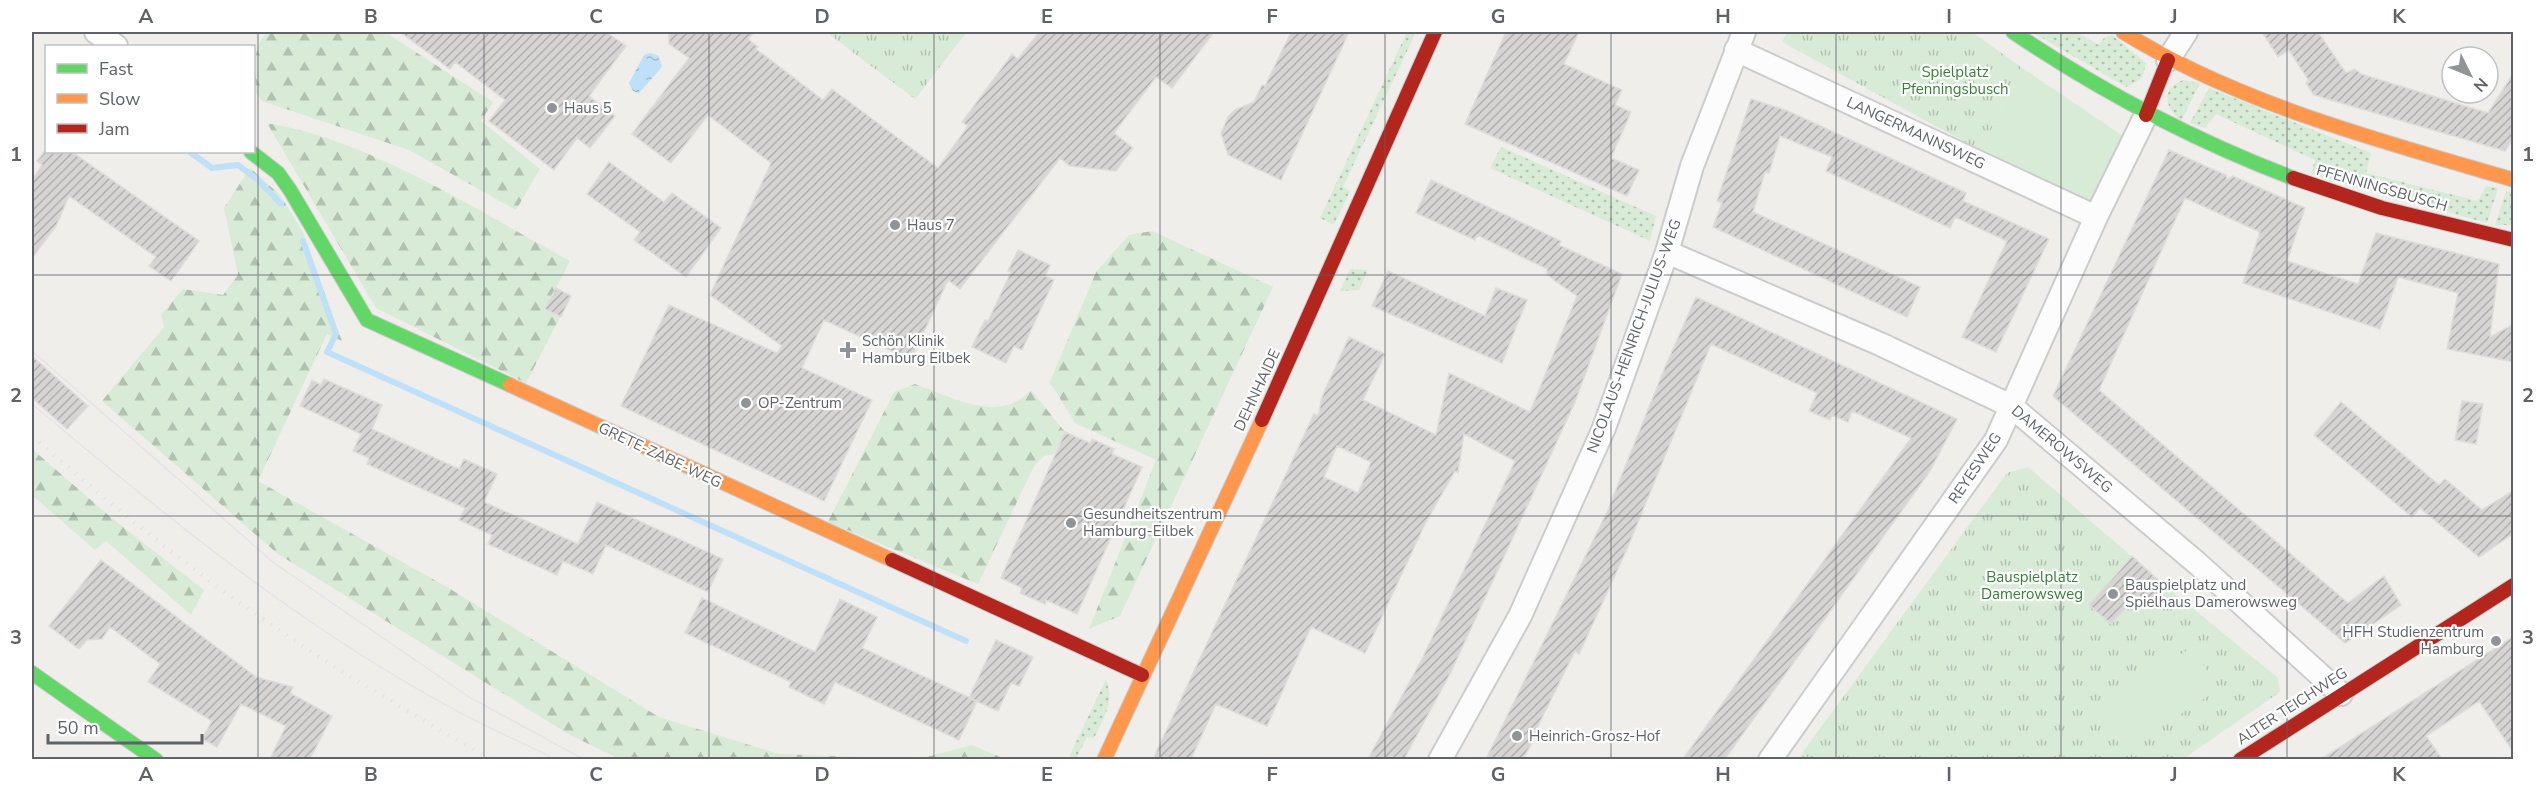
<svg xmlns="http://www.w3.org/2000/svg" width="2545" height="791" viewBox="0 0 2545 791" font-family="'Nunito Sans',sans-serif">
<defs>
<pattern id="grass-dots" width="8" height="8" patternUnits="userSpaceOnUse" patternTransform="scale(1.5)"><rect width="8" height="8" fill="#d8ebd6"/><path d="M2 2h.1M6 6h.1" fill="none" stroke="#b2c2b1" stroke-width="1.8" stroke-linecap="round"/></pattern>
<pattern id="forest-firs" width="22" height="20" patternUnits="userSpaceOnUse" patternTransform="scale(1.5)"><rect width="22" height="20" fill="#d8ebd6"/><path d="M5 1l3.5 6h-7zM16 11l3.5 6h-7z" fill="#b2c2b1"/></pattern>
<pattern id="park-tufts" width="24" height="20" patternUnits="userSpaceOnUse" patternTransform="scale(1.5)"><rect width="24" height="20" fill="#d8ebd6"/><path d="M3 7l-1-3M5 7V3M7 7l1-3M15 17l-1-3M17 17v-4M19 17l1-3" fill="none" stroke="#b2c2b1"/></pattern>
<pattern id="water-ripples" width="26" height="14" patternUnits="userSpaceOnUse" patternTransform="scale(1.5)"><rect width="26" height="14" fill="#bfe0f9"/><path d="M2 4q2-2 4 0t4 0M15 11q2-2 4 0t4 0" fill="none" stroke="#9eb9cd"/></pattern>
<pattern id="building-hatch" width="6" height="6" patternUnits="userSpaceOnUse" patternTransform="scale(1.5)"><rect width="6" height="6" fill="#d6d5d3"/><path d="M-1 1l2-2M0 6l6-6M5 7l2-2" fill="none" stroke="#b1b0af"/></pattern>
</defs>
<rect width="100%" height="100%" fill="#efeeea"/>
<path fill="url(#grass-dots)" d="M1407 32H1416L1343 187 1350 191 1334 225 1320 218Z
M2032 32H2076L2099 45 2104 38 2112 35 2146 63 2142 78 2126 87Z
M2183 80 2200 83 2181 121C2166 108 2159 90 2183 80Z
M2209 88 2371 153 2366 173 2478 201 2486 186 2498 188 2487 223 2311 174 2315 160 2216 114 2205 128 2190 123Z
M1501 147 1656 216 1650 241 1490 168Z
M2506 191 2513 193V225H2495Z
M1350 269 1368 270 1359 290 1340 291Z
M1106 679C1115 701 1104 718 1094 738L1087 737 1076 759H1068Z"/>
<path fill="url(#forest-firs)" d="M267 32H374L388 34 493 102 481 121 540 169 516 210 409 150 262 101 254 91C253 70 253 48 267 32Z
M267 123C370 140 478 211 570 261L556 288 571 296 526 383 376 308Z
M250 168 280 195 303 232 342 341 327 334 258 481 447 587 659 717 779 754 919 759 972 745 1005 759H620L570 735 278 554 102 401 164 327 161 315 183 289 223 295 238 275 224 208Z
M1152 231 1273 287 1120 616 1089 629 1156 460 1075 423 1050 382 1096 272 1129 235Z
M915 384C953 397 999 425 1031 390L1065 432 1054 454 1044 456 1034 466 978 584 828 522 894 392Z
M32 449 114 520 204 590 191 615 106 541 95 550 32 495Z"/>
<path fill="url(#park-tufts)" d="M826 32H967L915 99Z
M1787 32H1972L2021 67 1981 151 1782 42Z
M2028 467 2174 593 2278 678 2280 692 2183 759 1797 760 2007 473Z"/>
<path fill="#d8ebd6" d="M2021 67 2126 138 2090 206 1981 151Z
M2192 647 2219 689 2124 751 2097 709Z"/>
<path fill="url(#water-ripples)" d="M650 53 659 56 662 67 639 93 633 91 629 83 644 55Z"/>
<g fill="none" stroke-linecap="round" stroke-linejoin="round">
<path stroke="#bfe0f9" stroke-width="6" d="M190 152 212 168 238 165 258 180 281 204
M303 241 336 334 327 352 966 641"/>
</g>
<path fill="url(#building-hatch)" stroke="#deddd9" stroke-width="1.5" fill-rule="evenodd" d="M400 32H606L626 46 589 96 615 116 590 148 577 138 554 170 489 121 505 100 455 62 450 69Z
M669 32H754L748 39 758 47 756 49 823 100 832 89 938 168 968 126 962 122 1012 54 1018 59 1039 32H1214L1172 88 1156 77 1114 133 1133 148 1116 171 1070 166 1060 158 960 289 948 280 911 360 824 320 802 368 872 400 824 501 621 406 669 305 777 353 782 346 710 295 771 163 708 115 671 163 632 134 689 58 669 44Z
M1291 32H1349L1281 180 1228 155 1221 133 1228 117 1235 110 1254 102 1262 85 1265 86Z
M1506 32H1579L1564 64 1622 90 1615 105 1631 112 1611 158 1639 170 1627 196 1465 124Z
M2262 32H2318L2346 73 2355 69 2361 74 2488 113 2514 72V137L2505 151 2314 95 2306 83 2309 81 2289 50 2278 57Z
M1751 99 1788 111 1966 193 1963 201 2049 239 1996 352 1962 337 2007 241 1955 217 1950 228 1826 171 1832 157 1780 136 1769 173 1765 172 1753 212 1920 287 1907 317 1713 227 1722 203 1717 201Z
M2169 150 2226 175 2227 179 2233 176 2305 208 2287 261 2358 284 2376 233 2499 264 2490 337 2514 324V362L2447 349 2458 293 2398 277 2380 329 2243 283 2260 232 2185 198 2099 390 2348 603 2384 576 2401 605 2345 643 2053 396Z
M44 152H72L199 241 171 281 149 266 156 257 69 196 56 226 32 258V180L42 165 37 161Z
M609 162 664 202 672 193 721 228 686 277 634 240 640 232 587 194Z
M1431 180 1561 241 1559 245 1622 274 1575 402 1451 672 1404 759H1368L1423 657 1515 461 1464 434 1458 473 1455 471 1425 524 1365 653 1311 627 1267 726 1216 704 1191 759H1153L1314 414 1318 416 1322 397 1349 337 1385 354 1363 400 1436 435 1449 373 1530 412 1577 296 1555 281 1547 274V269L1477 235 1475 240 1416 213ZM1337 446 1371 462 1358 493 1324 477Z
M1018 250 1050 265 1045 276 1054 280 1022 350 1014 346 1006 363 972 347 985 320 988 321 1011 272 1008 271Z
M1388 271 1485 316 1496 288 1527 300 1502 363 1372 306Z
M556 288 571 296 561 317 545 309Z
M1696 297 1957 419 1930 471 1725 759H1683L1911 438 1852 411 1848 422 1832 415 1830 420 1809 411 1817 393 1711 344 1627 549 1579 654 1575 651 1535 732 1537 734 1523 759H1486L1607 512 1665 367Z
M32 356 88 406 67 429 32 398Z
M324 379 382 405 372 429 459 469 464 459 497 474 484 502 578 544 597 502 723 559 708 592 606 545 593 574 563 561 557 575 488 544 492 535 459 520 465 508 367 464 369 458 353 451 361 434 300 406 312 380 321 385Z
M2462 401 2483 404 2476 444 2455 440Z
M2341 402 2439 485 2445 479 2482 510 2514 490V533L2479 557 2420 508 2412 517 2314 435Z
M1065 432 1090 443 1092 439 1114 449 1112 454 1142 467 1077 614 1046 600 1045 604 1020 593 1022 588 1001 578Z
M2132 556 2166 587 2149 605 2138 595 2111 624 2089 605Z
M101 560 256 677 293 687 290 693 332 716 310 759H270L286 726 241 704 217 747 202 739 212 721 148 682 160 664 110 627 102 639 87 640 79 649 49 626Z
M702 598 815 652 840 599 877 617 862 648 977 701 959 740 835 682 824 704 789 687 791 682 685 633Z
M2514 636V753L2479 701 2426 736 2442 759H2321Z
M996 640 1033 657 1019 686 1011 683 998 711 969 698Z"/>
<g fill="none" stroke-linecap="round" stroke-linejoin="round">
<defs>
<path id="street" d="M96 32 116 46
M1736 50 2096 217
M2168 60 2186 32
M1667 252 1880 344 2011 406 2198 564 2341 694
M1440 760 1520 616 1604 428 1667 252 1692 166 1744 32
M1770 760 1996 440 2096 217 2146 115"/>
<path id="fast" d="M2013 32C2102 92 2193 140 2293 178
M251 152 278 173 290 190 367 320 510 385
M32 673 156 760"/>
<path id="slow" d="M2123 32C2241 105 2382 141 2514 180
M510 385 892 560
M1104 760 1262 420"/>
<path id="jam" d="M2146 115 2168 60
M2293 178 2382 208 2514 240
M1262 420 1435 32
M892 560 1142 675
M2240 760 2514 585"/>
</defs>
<use href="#street" stroke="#cbcccc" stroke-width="26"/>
<use href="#fast" stroke="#cacacb" stroke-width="16"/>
<use href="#slow" stroke="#cacacb" stroke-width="16"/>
<use href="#jam" stroke="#cacacb" stroke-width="16"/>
<use href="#street" stroke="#fdfcfc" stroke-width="22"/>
<use href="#fast" stroke="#63d668" stroke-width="14"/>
<use href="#slow" stroke="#ff974d" stroke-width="14"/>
<use href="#jam" stroke="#b3261e" stroke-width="14"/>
<path stroke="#e4e4e4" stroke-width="1.5" d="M32 351 274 563 469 697 585 760
M32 404C165 516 304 630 459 712 491 729 525 744 557 760"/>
<path stroke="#e4e4e4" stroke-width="4.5" stroke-dasharray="1.5 8" stroke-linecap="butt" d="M32 436C107 502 185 565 267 622 339 672 416 716 492 760"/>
</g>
<path fill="none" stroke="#5f6368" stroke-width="1.5" stroke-opacity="0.55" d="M258 32V760M484 32V760M709 32V760M934 32V760M1160 32V760M1385 32V760M1611 32V760M1836 32V760M2061 32V760M2287 32V760M32 275H2514M32 516H2514"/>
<g fill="#919496" stroke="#fff" stroke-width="2">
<circle cx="552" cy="108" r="6"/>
<circle cx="895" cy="225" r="6"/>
<path d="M845 341h6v6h6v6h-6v6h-6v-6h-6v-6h6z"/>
<circle cx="746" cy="403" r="6"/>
<circle cx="1071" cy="523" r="6"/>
<circle cx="2113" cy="594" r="6"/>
<circle cx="2496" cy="641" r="6"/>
<circle cx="1517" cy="736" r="6"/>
</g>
<g text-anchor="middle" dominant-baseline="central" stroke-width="4.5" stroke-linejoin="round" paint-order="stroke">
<g font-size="15" fill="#348238" stroke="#fff">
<text x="1955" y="72">Spielplatz<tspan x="1955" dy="17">Pfenningsbusch</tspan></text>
<text x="2032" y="577">Bauspielplatz<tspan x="2032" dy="17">Damerowsweg</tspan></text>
</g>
<g font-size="15" fill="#5f6368" stroke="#fff" text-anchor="start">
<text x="564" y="108">Haus 5</text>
<text x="907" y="225">Haus 7</text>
<text x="862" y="341">Schön Klinik<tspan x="862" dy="17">Hamburg Eilbek</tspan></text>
<text x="758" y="403">OP-Zentrum</text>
<text x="1083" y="514">Gesundheitszentrum<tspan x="1083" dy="17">Hamburg-Eilbek</tspan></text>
<text x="2125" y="585">Bauspielplatz und<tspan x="2125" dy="17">Spielhaus Damerowsweg</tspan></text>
<text x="2484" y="632" text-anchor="end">HFH Studienzentrum<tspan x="2484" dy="17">Hamburg</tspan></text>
<text x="1529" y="736">Heinrich-Grosz-Hof</text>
</g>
<g font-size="15" fill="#5f6368" stroke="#fff">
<text transform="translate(1916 133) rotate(25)">LANGERMANNSWEG</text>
<text transform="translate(2382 188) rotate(16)">PFENNINGSBUSCH</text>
<text transform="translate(1634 336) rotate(-70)">NICOLAUS-HEINRICH-JULIUS-WEG</text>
<text transform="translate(1257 390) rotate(-65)">DEHNHAIDE</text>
<text transform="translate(2062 449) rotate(40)">DAMEROWSWEG</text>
<text transform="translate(660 455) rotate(25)">GRETE-ZABE-WEG</text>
<text transform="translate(1975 468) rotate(-56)">REYESWEG</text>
<text transform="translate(2292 706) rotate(-33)">ALTER TEICHWEG</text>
</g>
</g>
<rect width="2545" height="791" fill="none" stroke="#ffffff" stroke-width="66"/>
<rect x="45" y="45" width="210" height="108" fill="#ffffff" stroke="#bfc1c3" stroke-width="1.5"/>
<rect x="57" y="64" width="30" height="9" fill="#63d668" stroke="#bfc1c3" stroke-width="1.5"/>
<text x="99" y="75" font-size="18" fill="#5f6368">Fast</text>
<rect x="57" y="94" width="30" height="9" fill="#ff974d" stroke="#bfc1c3" stroke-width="1.5"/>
<text x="99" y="105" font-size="18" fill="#5f6368">Slow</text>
<rect x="57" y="124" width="30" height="9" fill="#b3261e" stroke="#bfc1c3" stroke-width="1.5"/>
<text x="99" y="135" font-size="18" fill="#5f6368">Jam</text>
<g transform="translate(2470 75) rotate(133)"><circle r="28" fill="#ffffff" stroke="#bfc1c3" stroke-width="1.5"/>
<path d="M0-4.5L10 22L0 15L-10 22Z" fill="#919496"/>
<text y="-9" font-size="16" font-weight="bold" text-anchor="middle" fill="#5f6368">N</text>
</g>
<path d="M48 734v9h154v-9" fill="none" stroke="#5f6368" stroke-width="3"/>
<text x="57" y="734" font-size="18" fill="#5f6368" stroke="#ffffff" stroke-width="4.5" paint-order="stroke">50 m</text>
<rect x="33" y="33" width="2479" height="725" fill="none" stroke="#5f6368" stroke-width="2"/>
<g font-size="20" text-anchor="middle" font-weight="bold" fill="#5f6368">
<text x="146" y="23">A</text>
<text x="371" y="23">B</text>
<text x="596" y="23">C</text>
<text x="822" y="23">D</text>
<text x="1047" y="23">E</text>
<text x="1272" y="23">F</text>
<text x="1498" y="23">G</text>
<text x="1723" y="23">H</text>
<text x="1949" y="23">I</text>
<text x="2174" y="23">J</text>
<text x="2399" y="23">K</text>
<text x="16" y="161">1</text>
<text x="2528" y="161">1</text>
<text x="16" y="402">2</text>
<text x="2528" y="402">2</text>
<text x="16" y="644">3</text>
<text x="2528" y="644">3</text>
<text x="146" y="781">A</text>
<text x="371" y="781">B</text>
<text x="596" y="781">C</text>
<text x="822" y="781">D</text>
<text x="1047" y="781">E</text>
<text x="1272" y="781">F</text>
<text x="1498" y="781">G</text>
<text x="1723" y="781">H</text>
<text x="1949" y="781">I</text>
<text x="2174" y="781">J</text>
<text x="2399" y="781">K</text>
</g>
</svg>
